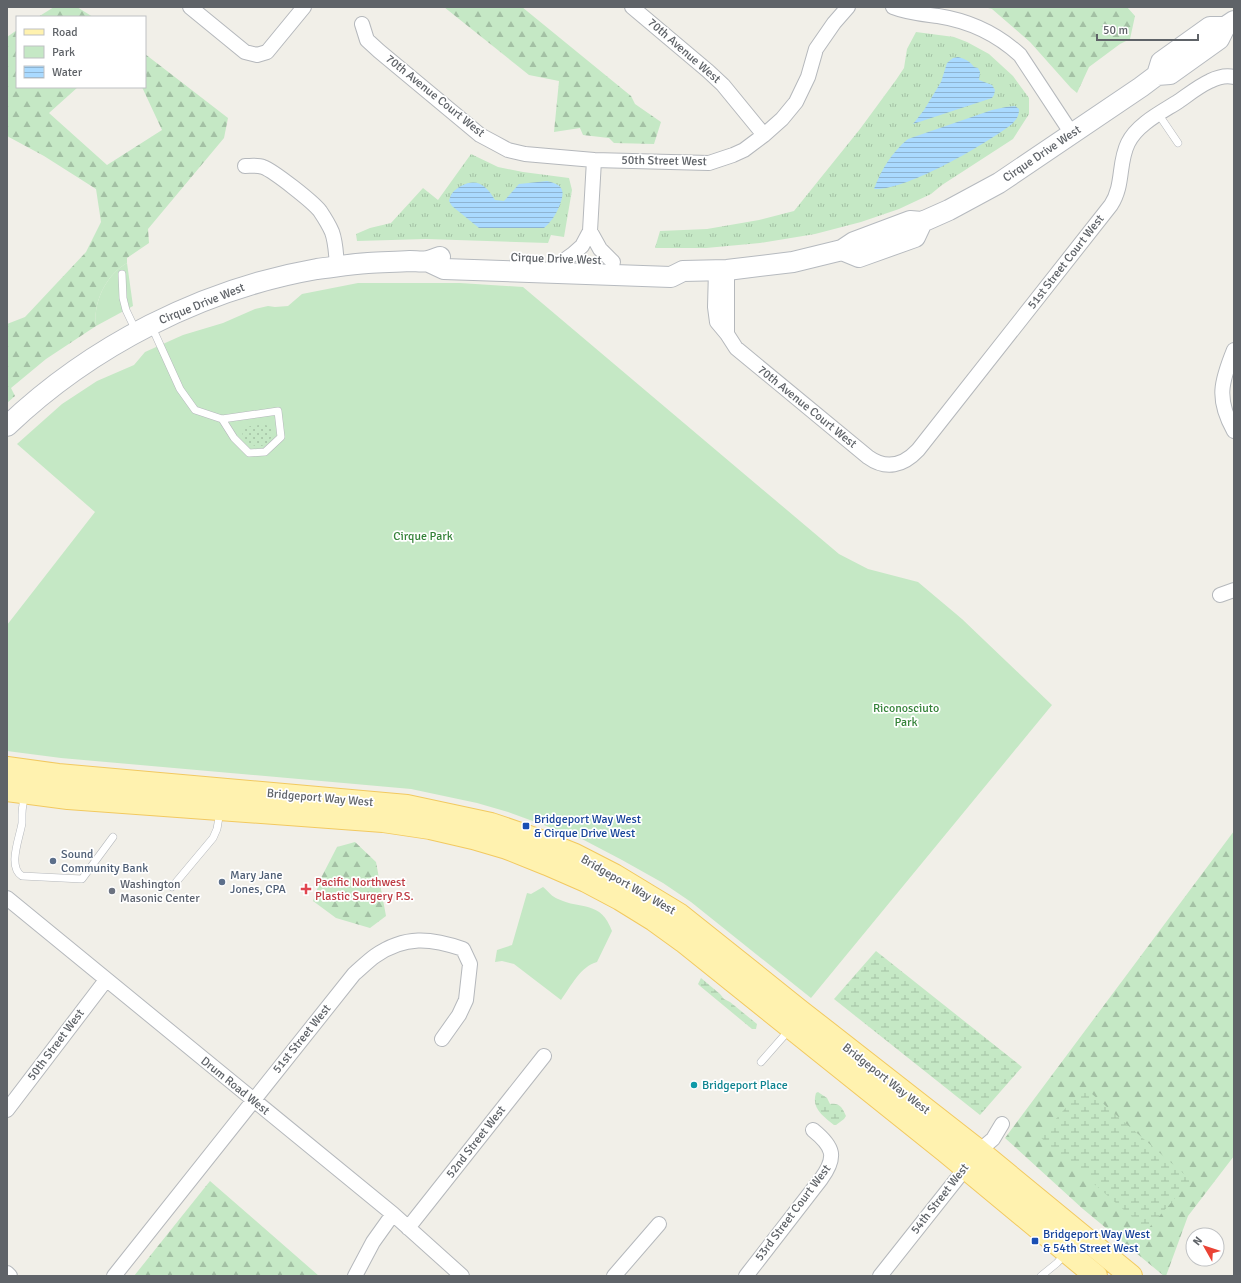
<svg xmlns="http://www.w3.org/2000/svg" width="1241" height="1283" viewBox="0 0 1241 1283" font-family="Signika,sans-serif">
<defs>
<pattern id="grass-tufts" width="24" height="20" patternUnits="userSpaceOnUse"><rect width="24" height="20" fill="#c5e8c5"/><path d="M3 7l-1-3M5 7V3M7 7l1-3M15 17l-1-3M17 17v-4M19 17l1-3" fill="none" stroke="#a3c0a4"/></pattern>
<pattern id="forest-firs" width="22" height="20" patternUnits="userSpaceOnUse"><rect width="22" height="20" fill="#c5e8c5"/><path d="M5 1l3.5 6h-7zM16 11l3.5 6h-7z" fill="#a3c0a4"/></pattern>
<pattern id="wetland-marsh" width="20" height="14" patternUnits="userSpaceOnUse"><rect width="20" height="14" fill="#c5e8c5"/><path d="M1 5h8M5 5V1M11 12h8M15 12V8" fill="none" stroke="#a3c0a4"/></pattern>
<pattern id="garden-dots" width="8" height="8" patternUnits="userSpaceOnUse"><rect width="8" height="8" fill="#c5e8c5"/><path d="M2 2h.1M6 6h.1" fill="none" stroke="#a3c0a4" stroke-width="1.8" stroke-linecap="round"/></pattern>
<pattern id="water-rules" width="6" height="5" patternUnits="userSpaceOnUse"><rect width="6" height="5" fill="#aadaff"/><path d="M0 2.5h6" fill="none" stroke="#8eb4d2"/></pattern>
</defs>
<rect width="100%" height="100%" fill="#f1efe8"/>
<path fill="url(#grass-tufts)" d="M916 32 954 37 967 42 989 54 1013 76 1029 98V114L1013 139 942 185 931 194 899 209 861 222 815 234 760 243 706 248H655L660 231 707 229 759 220 794 211 860 129 896 80 904 68 907 49Z
M471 154 498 167 523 172 569 178 572 190 564 237 551 235 548 243 426 239 357 241 356 234 370 228 391 223 423 188 438 200Z"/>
<path fill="url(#forest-firs)" d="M54 7H77L93 17H38Z
M444 7H522L631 96 635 104 661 122 654 144 614 143 609 138 583 135 580 128 554 132 559 81 529 75Z
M984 7H1127L1135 16 1130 39 1120 44 1089 67 1077 93 1071 88 1030 42 992 9Z
M17 30V87H78L49 113 107 165 162 130 142 87H145V54L228 118 224 138 148 229 149 243 127 258V263C106 275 93 302 96 326L46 359 11 388 15 396 7 403V324L25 317 86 252 101 222 96 189 44 156 7 136V37Z
M1234 831V1156L1188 1216 1166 1276H1164L1083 1209 1005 1138Z
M355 842 376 862 386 916 370 928 336 918 313 901 321 878 337 847Z
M210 1181 319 1276H134Z"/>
<path fill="url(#wetland-marsh)" d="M876 951 1022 1067 980 1115 834 999Z
M701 978 720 994 724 999 730 1002 757 1024 756 1029H752L700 986 698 984Z
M1084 1087 1191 1180 1147 1230 1040 1137Z
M818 1092 827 1098 830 1104C840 1102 843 1109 846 1116L844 1119 836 1125H834C823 1116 811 1108 816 1093Z"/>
<path fill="#c5e8c5" d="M127 263 133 306 96 326C93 302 106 275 127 263Z
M358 283H460L523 287 839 554 868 569 918 582 962 619 1052 705 811 998 691 902 663 883 622 860 582 839 508 812 477 803 411 789 61 758 7 751V625L95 512 17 444 62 404 97 381 134 365 145 352 183 335 223 323 255 309 268 306 275 307 288 306 302 294Z
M543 887C548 891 552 897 558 899 581 910 601 900 612 931L597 962C581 966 571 986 561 1000L514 964 502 961 495 962 497 950 512 945 527 893 531 894Z"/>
<path fill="url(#garden-dots)" d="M266 425 272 429C272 434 272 439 267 443 253 455 233 431 247 427 253 425 260 425 266 425Z"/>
<path fill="url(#water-rules)" d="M958 57C965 59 970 61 974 67L978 68 980 72 979 80 992 85 995 90 994 95 992 98 913 124 924 110 941 82 947 63 953 58Z
M1015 106 1019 109C1019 116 1017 119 1012 124 986 144 906 191 874 189 881 170 892 152 908 139L992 110 1006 107Z
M547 181C565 185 565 192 559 207 555 216 551 222 544 228H479L452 206 449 201C451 193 454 190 461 186 477 177 487 186 495 200L504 201 519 184Z"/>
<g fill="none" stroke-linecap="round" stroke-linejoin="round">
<defs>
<path id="service" d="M1159 115 1178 143
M513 271 514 257
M122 274 123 298 126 310 136 331
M151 325 180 389 195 410 222 419 278 411 281 437 265 452 249 453 234 438 222 419
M24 795C24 801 22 807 22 814 22 817 22 820 22 823 20 837 7 867 22 876L82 879 113 837
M172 887 213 838 217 829 220 811
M761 1062 790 1029
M1041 1276 1057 1263 1065 1254"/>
<path id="minor" d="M190 7 245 52 257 55 267 52 304 7
M632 7 708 71 723 85 764 135
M893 7C908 13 922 14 938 16 970 21 996 33 1020 55L1072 134
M362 24 367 40 379 51 480 135 495 143 508 150 525 154 594 160 590 231 582 246 573 254 566 259
M594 160 709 163 733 155 744 150 764 135 782 119 796 102 808 77 816 49 834 23 848 7
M245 166C251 166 258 165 263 167 274 171 313 202 320 211 324 217 329 225 332 232 336 243 336 255 337 266
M590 231 600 249 613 262
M716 270 715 307 717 322 727 334 736 348 868 457C886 470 903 466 918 450L1111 205C1124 185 1118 163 1128 143 1137 124 1162 112 1179 101 1189 94 1199 86 1210 81 1218 77 1226 75 1234 77
M727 270V334
M1234 350C1221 382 1216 399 1234 431
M1220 595 1234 590
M7 898 393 1214 462 1276
M7 1110 106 980
M408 1228 544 1056
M7 1273 10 1276
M114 1276 354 974C361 968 368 961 375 956 405 935 431 938 463 949L470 964 466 1000 459 1015 442 1039
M355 1276 373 1242 393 1214
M614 1276 659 1224
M746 1276 821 1179C837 1157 834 1147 813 1130
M880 1276 979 1151 993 1139 1002 1124"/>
<path id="secondary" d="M1157 75 1161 62 1210 27H1225
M842 250 859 257 915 237 922 222
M427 261 444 269 671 277 683 271 727 270 793 262 842 250 854 242 910 221 922 222 949 210 999 183 1141 87 1157 75 1170 74 1219 39 1225 27 1234 21
M7 426C91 346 202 289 317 269 334 267 351 264 368 263 382 262 396 262 410 261 416 261 423 262 428 261 432 260 436 258 440 257"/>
<path id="primary" d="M7 768 58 775 407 806 491 824 535 839 575 855 614 875 680 915 800 1011 979 1151 1131 1276
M7 790 68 798 383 821 430 828 473 838 507 848 547 864 586 881 620 899 654 920 683 941 945 1151 1096 1276"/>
</defs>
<use href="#service" stroke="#b5b8bc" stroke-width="8"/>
<use href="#minor" stroke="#b5b8bc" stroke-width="16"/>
<use href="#secondary" stroke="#b6babf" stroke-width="22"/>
<use href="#primary" stroke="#f2c960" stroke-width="24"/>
<use href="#service" stroke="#fff" stroke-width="7"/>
<use href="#minor" stroke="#fff" stroke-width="14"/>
<use href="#secondary" stroke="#fff" stroke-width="20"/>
<use href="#primary" stroke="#fff2af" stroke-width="22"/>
</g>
<g fill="#1a4fb4" stroke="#fff" stroke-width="1.5">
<rect x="522" y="822" width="8" height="8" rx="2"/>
<rect x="1031" y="1237" width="8" height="8" rx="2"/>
</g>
<g fill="#5c6f8a" stroke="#fff" stroke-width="1.5">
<circle cx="53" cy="861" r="4"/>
<circle cx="222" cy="882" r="4"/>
</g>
<path fill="#e0444e" stroke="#fff" stroke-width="1.5" d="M304 883h4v4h4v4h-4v4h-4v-4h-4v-4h4z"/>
<circle fill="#6b7280" stroke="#fff" stroke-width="1.5" cx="112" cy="891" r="4"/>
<circle fill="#0f9aa8" stroke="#fff" stroke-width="1.5" cx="694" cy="1085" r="4"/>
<g text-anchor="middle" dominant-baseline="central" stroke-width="3.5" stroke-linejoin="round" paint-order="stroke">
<g font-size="12" fill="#5f6368" stroke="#fff">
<text transform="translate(684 51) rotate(41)">70th Avenue West</text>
<text transform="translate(435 96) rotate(39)">70th Avenue Court West</text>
<text transform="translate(1042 154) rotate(-34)">Cirque Drive West</text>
<text transform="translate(664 161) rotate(1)">50th Street West</text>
<text transform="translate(556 259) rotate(2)">Cirque Drive West</text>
<text transform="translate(1066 262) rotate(-52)">51st Street Court West</text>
<text transform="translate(202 304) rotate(-22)">Cirque Drive West</text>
<text transform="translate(807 407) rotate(39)">70th Avenue Court West</text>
<text transform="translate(320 798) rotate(5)">Bridgeport Way West</text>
<text transform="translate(628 885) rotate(30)">Bridgeport Way West</text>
<text transform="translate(302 1039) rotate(-51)">51st Street West</text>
<text transform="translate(56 1045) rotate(-53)">50th Street West</text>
<text transform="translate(886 1079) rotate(38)">Bridgeport Way West</text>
<text transform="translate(235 1086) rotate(39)">Drum Road West</text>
<text transform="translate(476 1142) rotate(-52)">52nd Street West</text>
<text transform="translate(940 1199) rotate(-52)">54th Street West</text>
<text transform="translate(793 1213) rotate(-53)">53rd Street Court West</text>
</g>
<g font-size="12" fill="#348238" stroke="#fff">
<text x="423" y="536">Cirque Park</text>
<text x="906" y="708">Riconosciuto<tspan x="906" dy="14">Park</tspan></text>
</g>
<g font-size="12" fill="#164399" stroke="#fff" text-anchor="start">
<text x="534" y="819">Bridgeport Way West<tspan x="534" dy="14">&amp; Cirque Drive West</tspan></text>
<text x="1043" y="1234">Bridgeport Way West<tspan x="1043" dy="14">&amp; 54th Street West</tspan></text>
</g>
<g font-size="12" fill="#4e5e75" stroke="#fff" text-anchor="start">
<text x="61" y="854">Sound<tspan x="61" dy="14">Community Bank</tspan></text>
<text x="230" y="875">Mary Jane<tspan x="230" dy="14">Jones, CPA</tspan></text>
</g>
<g font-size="12" fill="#be3a42" stroke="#fff" text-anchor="start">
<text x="315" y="882">Pacific Northwest<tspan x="315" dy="14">Plastic Surgery P.S.</tspan></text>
</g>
<g font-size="12" fill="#5b616d" stroke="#fff" text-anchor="start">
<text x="120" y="884">Washington<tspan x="120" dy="14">Masonic Center</tspan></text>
</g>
<g font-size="12" fill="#0d838f" stroke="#fff" text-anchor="start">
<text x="702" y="1085">Bridgeport Place</text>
</g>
</g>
<rect width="1241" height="1283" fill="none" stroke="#5f6368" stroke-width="16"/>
<rect x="16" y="16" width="130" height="72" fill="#ffffff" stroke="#bfc1c3"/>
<rect x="24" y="29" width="20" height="6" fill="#fff2af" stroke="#bfc1c3"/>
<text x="52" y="36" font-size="12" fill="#5f6368">Road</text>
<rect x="24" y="46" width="20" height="12" fill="#c5e8c5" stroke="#bfc1c3"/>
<text x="52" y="56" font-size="12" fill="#5f6368">Park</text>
<rect x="24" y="66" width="20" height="12" fill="url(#water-rules)" stroke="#bfc1c3"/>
<text x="52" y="76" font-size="12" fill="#5f6368">Water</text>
<g transform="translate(1205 1247) rotate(309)"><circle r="19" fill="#ffffff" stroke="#bfc1c3"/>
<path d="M0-3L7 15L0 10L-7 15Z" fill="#ea4335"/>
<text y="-6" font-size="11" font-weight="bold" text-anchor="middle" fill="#5f6368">N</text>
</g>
<path d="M1097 34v6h101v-6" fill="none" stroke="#5f6368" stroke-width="2"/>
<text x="1103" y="34" font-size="12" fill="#5f6368" stroke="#ffffff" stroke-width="3" paint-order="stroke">50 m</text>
</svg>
